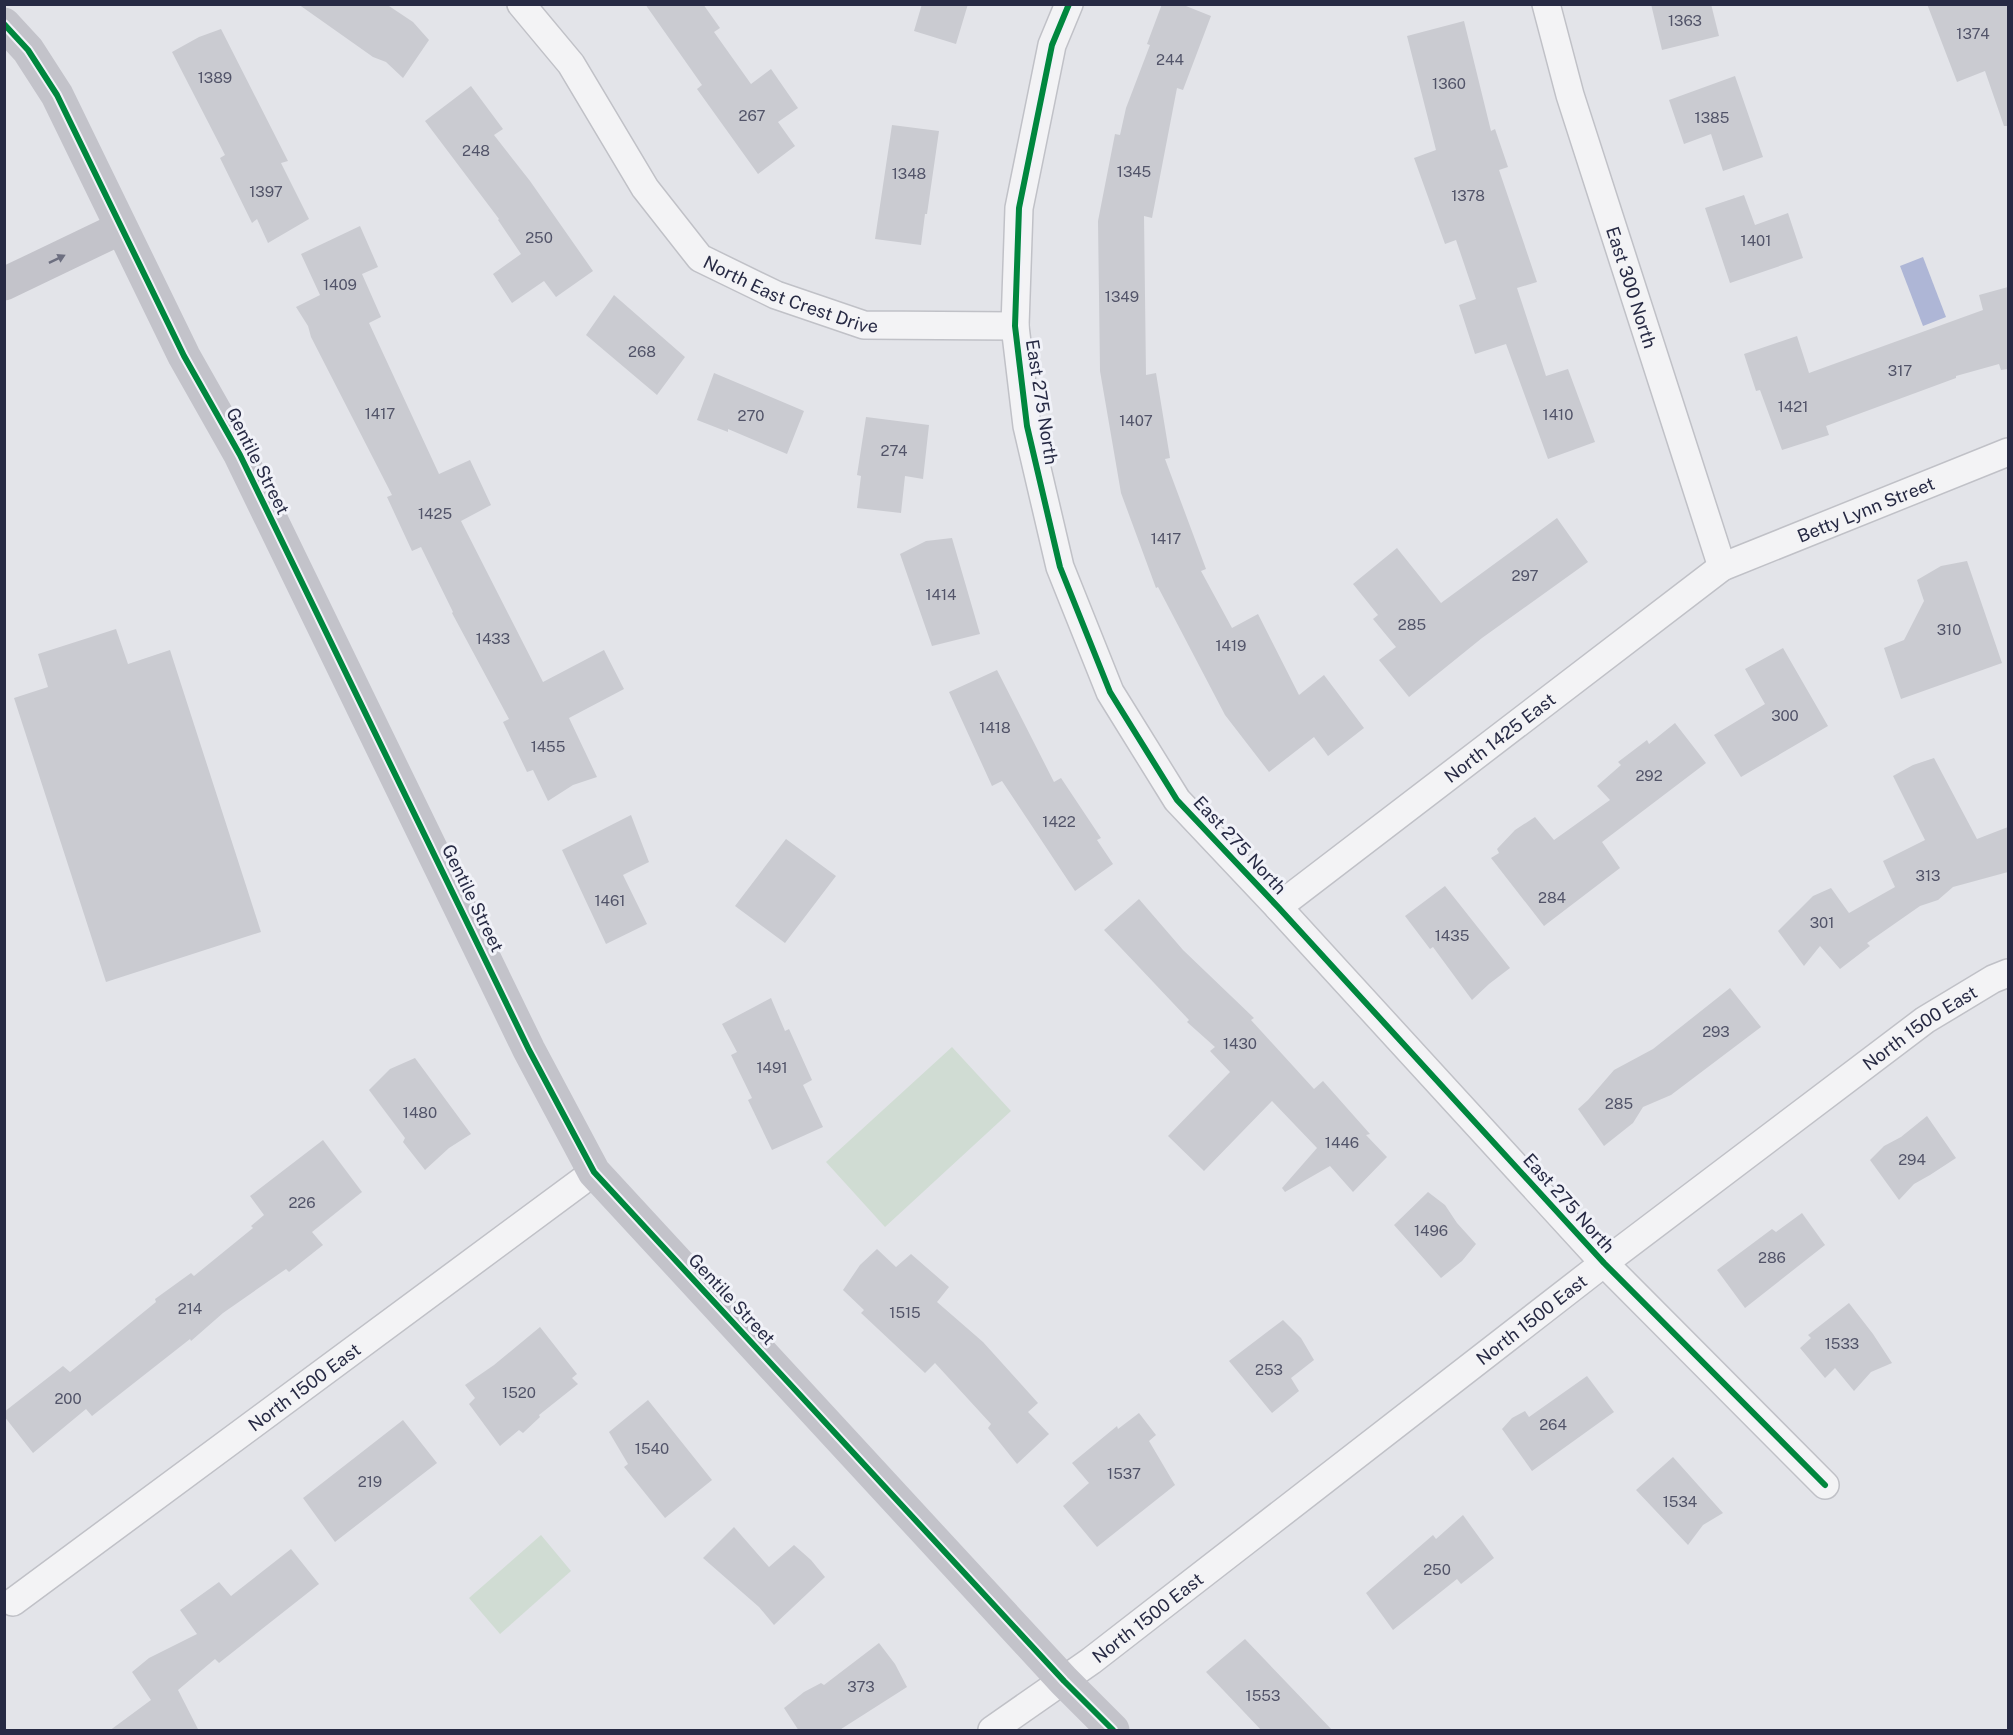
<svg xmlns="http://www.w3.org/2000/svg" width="2013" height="1735" viewBox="0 0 2013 1735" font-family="'Public Sans',sans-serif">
<rect width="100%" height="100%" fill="#e3e4e9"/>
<path fill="#d0dcd3" d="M952 1047 1011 1111 885 1227 826 1162Z
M541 1535 571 1571 500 1634 469 1598Z"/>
<path fill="#aeb6d6" d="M1923 257 1946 317 1923 326 1900 266Z"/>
<path fill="#cacbd1" d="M298 4H386L413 22 429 40 403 78 386 62 373 57Z
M645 4H703L720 28 714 32 751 84 771 69 798 108 778 122 795 146 758 174 697 89 702 85Z
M922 4H968L956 44 914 31Z
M1162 4H1181L1211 16 1183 90 1177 88 1152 218 1144 216 1146 375 1156 373 1170 458 1165 459 1206 569 1201 571 1232 628 1258 614 1299 695 1324 675 1364 728 1328 756 1314 737 1269 772 1225 715 1158 587 1156 588 1121 493 1100 371 1098 221 1115 134 1120 135 1126 108 1150 45 1147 44Z
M1651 4H1711L1719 36 1662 50Z
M1927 4H2008V126H2004L1985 71 1957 82Z
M1464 21 1491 131 1495 129 1508 167 1499 170 1537 282 1517 288 1546 376 1568 369 1595 442 1548 459 1506 344 1475 354 1459 305 1476 299 1456 240 1445 244 1414 158 1436 150 1407 36Z
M221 29 288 161 281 163 309 219 268 243 257 219 252 223 220 158 225 155 172 52 199 37Z
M1735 76 1763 157 1723 171 1711 134 1684 144 1669 100Z
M471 86 503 129 494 135 530 181 593 271 556 297 544 281 512 303 493 274 521 254 498 220 499 219 425 121Z
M892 125 939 131 927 214H925L921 245 875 239Z
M1744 195 1755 225 1788 213 1803 258 1730 283 1705 208Z
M360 226 378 267 362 274 381 317 369 323 439 474 470 460 491 505 461 521 543 682 604 650 624 689 569 718 597 777 573 785 548 801 533 770 527 772 503 722 509 719 452 613 453 612 421 547 412 551 387 497 392 495 311 337 308 326 296 307 320 295 301 254Z
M2008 287V369L2001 370 1999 364 1956 376V378L1826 426 1829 435 1782 450 1760 390 1756 391 1744 354 1797 336 1809 373 1983 310 1979 295Z
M614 295 685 357 657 395 586 335Z
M714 373 804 411 787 454 728 429V432L697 420Z
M866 417 929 425 923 479 905 476 901 513 857 508 861 476 857 475Z
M1557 518 1588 562 1482 638 1409 697 1379 660 1396 647 1373 619 1378 615 1353 584 1397 548 1441 603Z
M952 538 980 634 932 646 900 554 926 541Z
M1967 561 2002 663 1901 699 1884 648 1904 640 1924 601 1917 580 1941 566Z
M116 629 128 664 170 650 261 932 106 982 14 698 48 687 38 654Z
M1783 648 1828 726 1741 777 1714 735 1765 704 1745 669Z
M997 670 1054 782 1061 778 1101 838 1097 840 1113 864 1075 891 1002 781 992 786 949 692Z
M1675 723 1706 763 1602 842 1620 868 1544 926 1491 858 1499 853 1497 849 1515 830 1535 817 1554 840 1610 800 1597 786 1621 765 1618 762 1647 740 1649 744Z
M1934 758 1977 839 2008 827V872L1953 887 1938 900 1920 906 1867 943 1870 946 1840 969 1820 946 1804 966 1778 931 1813 896 1831 888 1849 913 1895 887 1883 861 1925 840 1893 776 1913 765Z
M631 815 649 862 623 875 647 924 606 944 562 850Z
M786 839 836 876 785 943 735 906Z
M1445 886 1510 968 1489 984 1472 1000 1433 947 1430 949 1405 916Z
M1139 899 1183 950 1254 1018 1251 1020 1314 1089 1323 1081 1370 1134 1366 1135 1387 1157 1353 1192 1330 1166 1285 1192 1282 1188 1317 1148 1272 1101 1204 1171 1168 1136 1230 1072 1210 1051 1215 1047 1187 1022 1189 1020 1104 930Z
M1730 988 1761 1027 1671 1095 1643 1107 1633 1123 1604 1146 1578 1109 1588 1100 1614 1070 1653 1049Z
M771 998 785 1031 789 1029 812 1080 803 1085 823 1127 772 1150 748 1100 752 1098 731 1055 737 1052 722 1024Z
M415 1058 471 1134 449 1148 425 1170 403 1142 405 1138 369 1090 390 1069Z
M1927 1116 1956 1158 1930 1175 1914 1184 1899 1200 1870 1160 1884 1146 1901 1137Z
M323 1140 362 1192 312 1232 323 1245 289 1272 286 1269 223 1313 191 1341 190 1339 92 1416 86 1409 33 1453 4 1416V1412L63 1366 70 1372 156 1302 155 1299 191 1273 194 1276 253 1228 251 1226 264 1215 250 1196Z
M1428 1192 1445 1205 1457 1223 1476 1244 1462 1261 1441 1278 1394 1225Z
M1802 1213 1825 1245 1745 1308 1717 1270 1772 1229 1776 1232Z
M877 1249 896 1267 911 1254 949 1287 937 1302 983 1342 1038 1403 1028 1412 1049 1434 1017 1464 988 1428 991 1424 935 1363 925 1373 861 1313 864 1310 843 1290 860 1265Z
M1849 1303 1873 1334 1892 1363 1871 1372 1854 1391 1835 1368 1825 1378 1800 1348 1811 1338 1808 1335Z
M1283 1320 1301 1338 1314 1360 1291 1378 1299 1391 1272 1413 1229 1361Z
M540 1327 577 1374 572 1378 578 1384 539 1415 540 1417 523 1433 519 1430 500 1446 469 1404 475 1398 465 1385 494 1365Z
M1587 1376 1614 1412 1532 1471 1502 1429 1512 1418 1525 1411 1529 1417Z
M648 1400 712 1480 665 1518 624 1467 628 1464 609 1432Z
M1139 1413 1156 1435 1149 1441 1175 1485 1097 1547 1063 1506 1089 1483 1072 1463 1117 1426 1118 1429Z
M403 1420 437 1463 335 1542 303 1498Z
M1673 1457 1723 1513 1703 1525 1688 1545 1636 1490Z
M1463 1515 1494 1558 1461 1584 1457 1579 1393 1630 1366 1593 1433 1535 1436 1539Z
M734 1527 769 1567 794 1545 811 1560 825 1577 774 1625 759 1607 703 1558Z
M291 1549 319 1584 219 1663 215 1659 178 1690 199 1731H109L151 1700 132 1672 149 1658 197 1634 180 1610 219 1582 231 1596Z
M1245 1639 1333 1731H1262L1206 1672Z
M879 1643 895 1664 907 1687 838 1731H799L784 1708 804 1692 821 1683 824 1685Z"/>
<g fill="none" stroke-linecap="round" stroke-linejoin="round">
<defs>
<g id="street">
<path id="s1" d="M521 4 571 64 645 188 700 258 776 295 864 325 1015 326"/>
<path d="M1069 4 1052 45 1019 208 1015 326 1027 426 1060 567 1110 692 1177 800 1278 907 1604 1263 1825 1485"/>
<path id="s2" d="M1546 4 1570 95 1722 567"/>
<path id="s3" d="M1278 907 1722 567 2008 452"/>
<path id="s4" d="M13 1602 594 1172"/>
<path id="s5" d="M992 1730 1091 1661 1604 1263 1925 1020 1993 979 2008 973"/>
</g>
</defs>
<use href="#street" stroke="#c0c1c7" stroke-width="30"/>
<use href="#street" stroke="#f3f3f5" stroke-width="27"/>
<path stroke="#c3c3ca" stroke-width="33" d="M4 24 28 50 57 95 184 356 240 455 529 1050 594 1172 1064 1681 1113 1730
M4 284 121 228"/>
<defs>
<path id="cycleway" d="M1069 4 1052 45 1019 208 1015 326 1027 426 1060 567 1110 692 1177 800 1278 907 1604 1263 1825 1485
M4 24 28 50 57 95 184 356 240 455 529 1050 594 1172 1064 1681 1113 1730"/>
</defs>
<use href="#cycleway" stroke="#f1f2f8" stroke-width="10"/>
<use href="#cycleway" stroke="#00873e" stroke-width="6"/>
</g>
<defs><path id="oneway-solid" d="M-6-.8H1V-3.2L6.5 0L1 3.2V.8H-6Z" transform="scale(1.5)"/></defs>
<use fill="#6d6f80" href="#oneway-solid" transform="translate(57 259) rotate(-26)"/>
<g text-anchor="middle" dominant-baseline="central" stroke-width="6" stroke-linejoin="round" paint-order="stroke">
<g font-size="15" fill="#525469">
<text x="1685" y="20">1363</text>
<text x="1973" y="33">1374</text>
<text x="1170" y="59">244</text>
<text x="215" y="77">1389</text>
<text x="1449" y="83">1360</text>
<text x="752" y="115">267</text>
<text x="1712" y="117">1385</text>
<text x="476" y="150">248</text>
<text x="1134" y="171">1345</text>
<text x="909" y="173">1348</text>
<text x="266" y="191">1397</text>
<text x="1468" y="195">1378</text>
<text x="539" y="237">250</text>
<text x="1756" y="240">1401</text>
<text x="340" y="284">1409</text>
<text x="1122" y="296">1349</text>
<text x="642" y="351">268</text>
<text x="1900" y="370">317</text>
<text x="1793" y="406">1421</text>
<text x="380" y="413">1417</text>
<text x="1558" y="414">1410</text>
<text x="751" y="415">270</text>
<text x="1136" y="420">1407</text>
<text x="894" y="450">274</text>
<text x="435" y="513">1425</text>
<text x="1166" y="538">1417</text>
<text x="1525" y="575">297</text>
<text x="941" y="594">1414</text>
<text x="1412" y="624">285</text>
<text x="1949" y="629">310</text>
<text x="493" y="638">1433</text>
<text x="1231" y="645">1419</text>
<text x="1785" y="715">300</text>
<text x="995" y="727">1418</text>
<text x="548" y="746">1455</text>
<text x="1649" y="775">292</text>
<text x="1059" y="821">1422</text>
<text x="1928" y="875">313</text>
<text x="1552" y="897">284</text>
<text x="610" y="900">1461</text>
<text x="1822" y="922">301</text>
<text x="1452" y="935">1435</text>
<text x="1716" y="1031">293</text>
<text x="1240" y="1043">1430</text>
<text x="772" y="1067">1491</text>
<text x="1619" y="1103">285</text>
<text x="420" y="1112">1480</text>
<text x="1342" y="1142">1446</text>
<text x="1912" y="1159">294</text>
<text x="302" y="1202">226</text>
<text x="1431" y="1230">1496</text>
<text x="1772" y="1257">286</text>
<text x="190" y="1308">214</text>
<text x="905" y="1312">1515</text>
<text x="1842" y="1343">1533</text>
<text x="1269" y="1369">253</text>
<text x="519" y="1392">1520</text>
<text x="68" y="1398">200</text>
<text x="1553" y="1424">264</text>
<text x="652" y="1448">1540</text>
<text x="1124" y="1473">1537</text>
<text x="370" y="1481">219</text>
<text x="1680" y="1501">1534</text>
<text x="1437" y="1569">250</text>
<text x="861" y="1686">373</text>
<text x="1263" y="1695">1553</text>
</g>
<g font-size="18" fill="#272a44" stroke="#f1f2f8">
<text stroke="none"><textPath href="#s2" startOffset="296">East 300 North</textPath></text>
<text stroke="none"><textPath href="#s1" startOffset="410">North East Crest Drive</textPath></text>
<text transform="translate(1042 402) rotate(81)">East 275 North</text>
<text transform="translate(258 461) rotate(63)">Gentile Street</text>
<text stroke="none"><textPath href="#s3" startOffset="714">Betty Lynn Street</textPath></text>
<text stroke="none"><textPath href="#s3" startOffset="279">North 1425 East</textPath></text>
<text transform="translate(1240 845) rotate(47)">East 275 North</text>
<text transform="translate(473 898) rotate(64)">Gentile Street</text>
<text stroke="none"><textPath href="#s5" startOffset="1164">North 1500 East</textPath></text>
<text transform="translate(1569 1203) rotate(48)">East 275 North</text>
<text transform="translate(732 1299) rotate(47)">Gentile Street</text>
<text stroke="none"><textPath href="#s5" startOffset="678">North 1500 East</textPath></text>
<text stroke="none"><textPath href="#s4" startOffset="362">North 1500 East</textPath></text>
<text stroke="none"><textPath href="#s5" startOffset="192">North 1500 East</textPath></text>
</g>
</g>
<rect width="2013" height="1735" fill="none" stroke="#272a44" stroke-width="12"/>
</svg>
